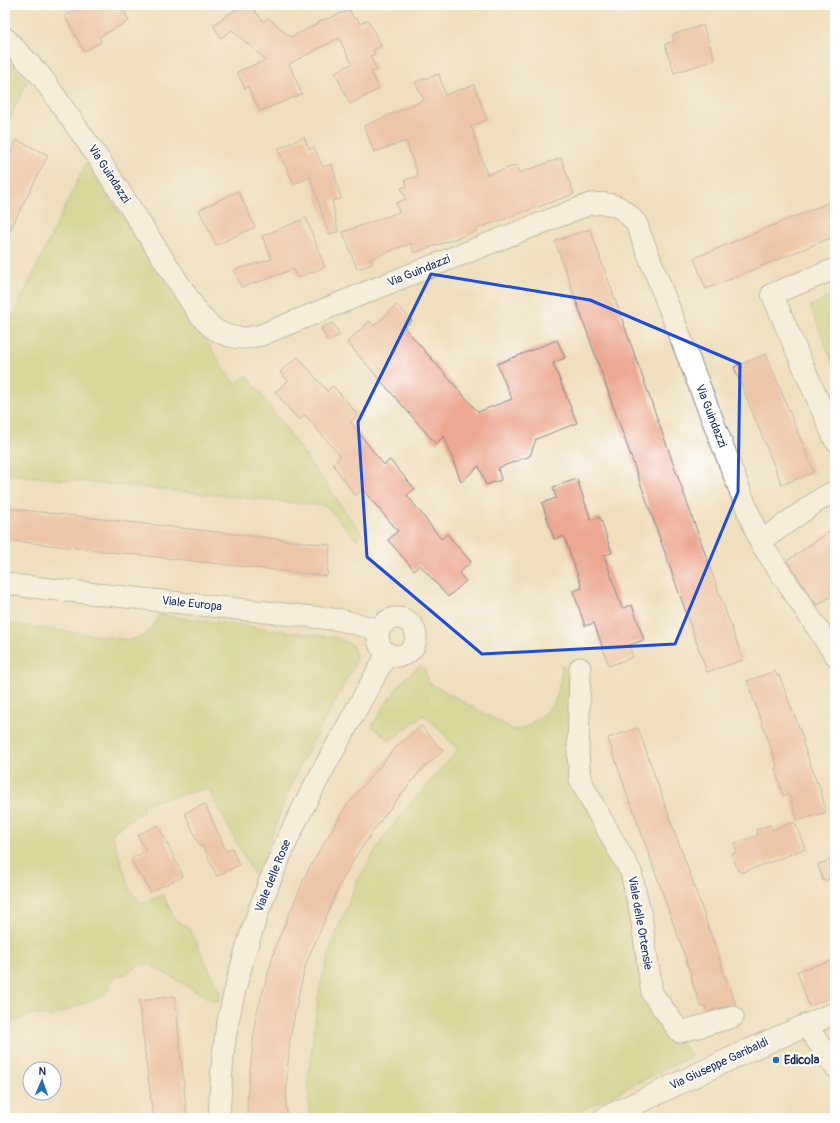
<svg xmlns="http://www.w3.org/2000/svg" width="840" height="1123" viewBox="0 0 840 1123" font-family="Pangolin,sans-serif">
<rect width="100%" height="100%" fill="#fff"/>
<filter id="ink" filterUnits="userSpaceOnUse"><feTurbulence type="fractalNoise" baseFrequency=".025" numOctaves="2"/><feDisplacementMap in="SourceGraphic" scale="8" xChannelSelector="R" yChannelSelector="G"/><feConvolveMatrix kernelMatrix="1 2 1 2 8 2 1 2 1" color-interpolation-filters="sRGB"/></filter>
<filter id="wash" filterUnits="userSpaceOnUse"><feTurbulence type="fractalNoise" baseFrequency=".012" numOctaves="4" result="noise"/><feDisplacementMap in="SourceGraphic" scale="16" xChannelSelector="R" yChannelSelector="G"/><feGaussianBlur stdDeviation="0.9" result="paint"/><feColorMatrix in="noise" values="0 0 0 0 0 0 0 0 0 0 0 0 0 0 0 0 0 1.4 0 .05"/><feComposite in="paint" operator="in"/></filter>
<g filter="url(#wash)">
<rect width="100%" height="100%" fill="#efdfbe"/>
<path fill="#bccd70" stroke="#6c7e67" d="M5 58 27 81 5 128Z
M86 163 235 384 247 375 361 533 356 539 326 506 5 474V333Z
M835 295V368L810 306Z
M159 615 338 638 352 645 356 656 354 666 299 767 285 800 256 879 208 788 143 804V811L115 830 112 835 131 892 142 903 163 895 175 920 188 927 194 937 220 993 217 1003 149 964 139 965 126 974 114 977 106 994 50 1017 33 1013 5 1026V623L130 640C148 636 151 631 159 615Z
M562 665 571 676 572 762 623 870 677 1038 692 1056 566 1118H309L308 1077 319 991 332 944 358 879 382 840 405 810 458 750 426 716H422L390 741 372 726C381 711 405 672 421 666L425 669 428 682 507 726C510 727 513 730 516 730 525 731 551 709 555 701 559 691 561 676 562 665Z"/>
<g id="blocks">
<path fill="#eca892" d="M86 5H121L129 21 99 37 101 42 84 51 65 16Z
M242 5H250L264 22 268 18 291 37 319 23 318 22 350 10 354 19 357 18 360 24 368 20 381 46 373 50 375 54 370 56 377 70 371 72 379 89 350 104 335 72 352 64 339 38 289 64 302 94 260 111 248 87 245 89 237 72 266 60 232 30 221 38 213 25Z
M703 25 715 60 674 73 665 44 674 41 672 35Z
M439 74 445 95 474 85 487 120 471 126 487 175 517 165 519 173 561 158 574 194 476 229 477 231 414 253 411 243 370 259 372 264 357 269 343 232 399 212 396 203 406 199 401 188 407 186 405 180 418 176 406 141 374 152 364 126 424 100 415 82Z
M304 137 309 149 314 147 323 167 332 164 341 199 332 200 338 232 329 234 310 177 294 184 278 149Z
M17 140 48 155 5 240V164Z
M238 191 255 227 216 245 199 210Z
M835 200V236L706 289 694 258Z
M306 218 325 267 297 278 293 269 265 280 241 287 234 270 272 259 262 236Z
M590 229 743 660 707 672 555 241Z
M397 305 412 321 404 327 478 412 512 399 497 364 557 340 565 358 553 363 577 423 536 439 530 456 498 468 501 480 486 485 479 466 461 482 444 436 436 444 347 342 370 321 374 326Z
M333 323 340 335 327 341 321 328Z
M766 354 814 472 782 485 734 367Z
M298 357 327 391 333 386 358 415 350 422 384 465 390 460 415 489 407 495 441 539 447 534 471 562 459 573 466 581 448 597 420 565 414 570 388 540 398 531 362 489 355 496 333 464 341 457 305 415 299 420 275 392 288 381 280 372Z
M577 479 591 520 600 517 612 553 604 555 622 608 632 605 644 640 629 645 633 657 609 666 594 623 585 626 573 591 582 588 564 536 554 539 542 503 556 498 553 487Z
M5 508 330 545 327 576 5 540Z
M835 528V593L817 606 787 561Z
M775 671 777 676 779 675 804 741H802L817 783 818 782 826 812 798 821 789 794 783 796 775 768 777 766 747 681Z
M421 726 443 751 422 769 384 816 355 857 337 890 334 899 306 963 299 993 290 1039 287 1075 286 1103 287 1118H248L247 1100 256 1016 277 942 308 870 347 805 395 748Z
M638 728 676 836 689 871 723 969 722 970 736 1005H730L707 1012 705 1006 701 1007 691 978H692L679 939 672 920 631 803H630L608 738Z
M205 804 226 851 232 848 239 865 217 876 203 846 200 847 185 813Z
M795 822 805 849 741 873 740 871H738L732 854 737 853 734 844 758 835 756 830 770 825 772 830Z
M158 825 183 876 150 892 141 874 139 875 131 859 146 851 138 835Z
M835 859V878L823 881 818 864Z
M835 960V996L809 1006 797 971Z
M175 996 187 1118H153L139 1001Z"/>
</g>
</g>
<g filter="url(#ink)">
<use href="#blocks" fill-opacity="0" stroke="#85878e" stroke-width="1"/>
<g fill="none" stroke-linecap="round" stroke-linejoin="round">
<defs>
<path id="street" d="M5 38 41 76 99 159 198 313C211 328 221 337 243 338 249 338 255 336 261 335L419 271 590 204C613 202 621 205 636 223L760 542 835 655
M835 269 772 294 835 440
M760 542 819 500 835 491
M5 583 22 586 341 620 379 630
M378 637a19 19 0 1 1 38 0a19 19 0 1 1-38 0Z
M580 668 578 753 580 779 594 806 631 872 641 916 652 993 680 1032 733 1017
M806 1025 835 1067
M219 1118C221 1084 222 1049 229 1016 241 959 259 904 282 852 296 819 313 788 330 757 349 723 368 688 387 654"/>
<path id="secondary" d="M605 1118 749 1050 835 1013"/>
</defs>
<use href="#street" stroke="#85878e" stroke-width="23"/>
<use href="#secondary" stroke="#85878e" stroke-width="24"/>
<use href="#street" stroke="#fff" stroke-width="21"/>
<use href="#secondary" stroke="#fff" stroke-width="22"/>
</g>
</g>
<path d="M0 0H840V1123H0ZM431 274 590 300 740 364 738 492 675 644 482 654 367 557 358 422Z" fill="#efdfbe" fill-opacity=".55" fill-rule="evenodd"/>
<path fill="none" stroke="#1d4ed8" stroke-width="3" stroke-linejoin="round" d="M431 274 590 300 740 364 738 492 675 644 482 654 367 557 358 422Z"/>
<circle fill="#1f6fb2" stroke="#fff" stroke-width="1.5" cx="776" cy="1060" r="4"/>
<g text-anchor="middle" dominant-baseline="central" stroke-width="4" stroke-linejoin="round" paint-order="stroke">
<g font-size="12" fill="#1b2f5e" stroke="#fff">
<text transform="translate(109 174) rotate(57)">Via Guindazzi</text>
<text transform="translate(419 271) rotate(-22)">Via Guindazzi</text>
<text transform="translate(711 416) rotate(69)">Via Guindazzi</text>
<text transform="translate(192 604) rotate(6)">Viale Europa</text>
<text transform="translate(273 876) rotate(-68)">Viale delle Rose</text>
<text transform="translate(640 923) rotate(80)">Viale delle Ortensie</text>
<text transform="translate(719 1064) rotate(-25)">Via Giuseppe Garibaldi</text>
</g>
<g font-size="12" font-weight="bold" fill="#1b2f5e" stroke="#fff" text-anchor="start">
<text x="784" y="1060">Edicola</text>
</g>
</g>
<rect width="840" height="1123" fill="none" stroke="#fff" stroke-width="20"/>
<g transform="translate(42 1081) rotate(2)"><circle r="19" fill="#ffffff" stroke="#a4acbf"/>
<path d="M0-3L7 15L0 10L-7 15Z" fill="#1f6fb2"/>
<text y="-6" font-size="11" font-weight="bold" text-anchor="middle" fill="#1b2f5e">N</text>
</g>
</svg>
